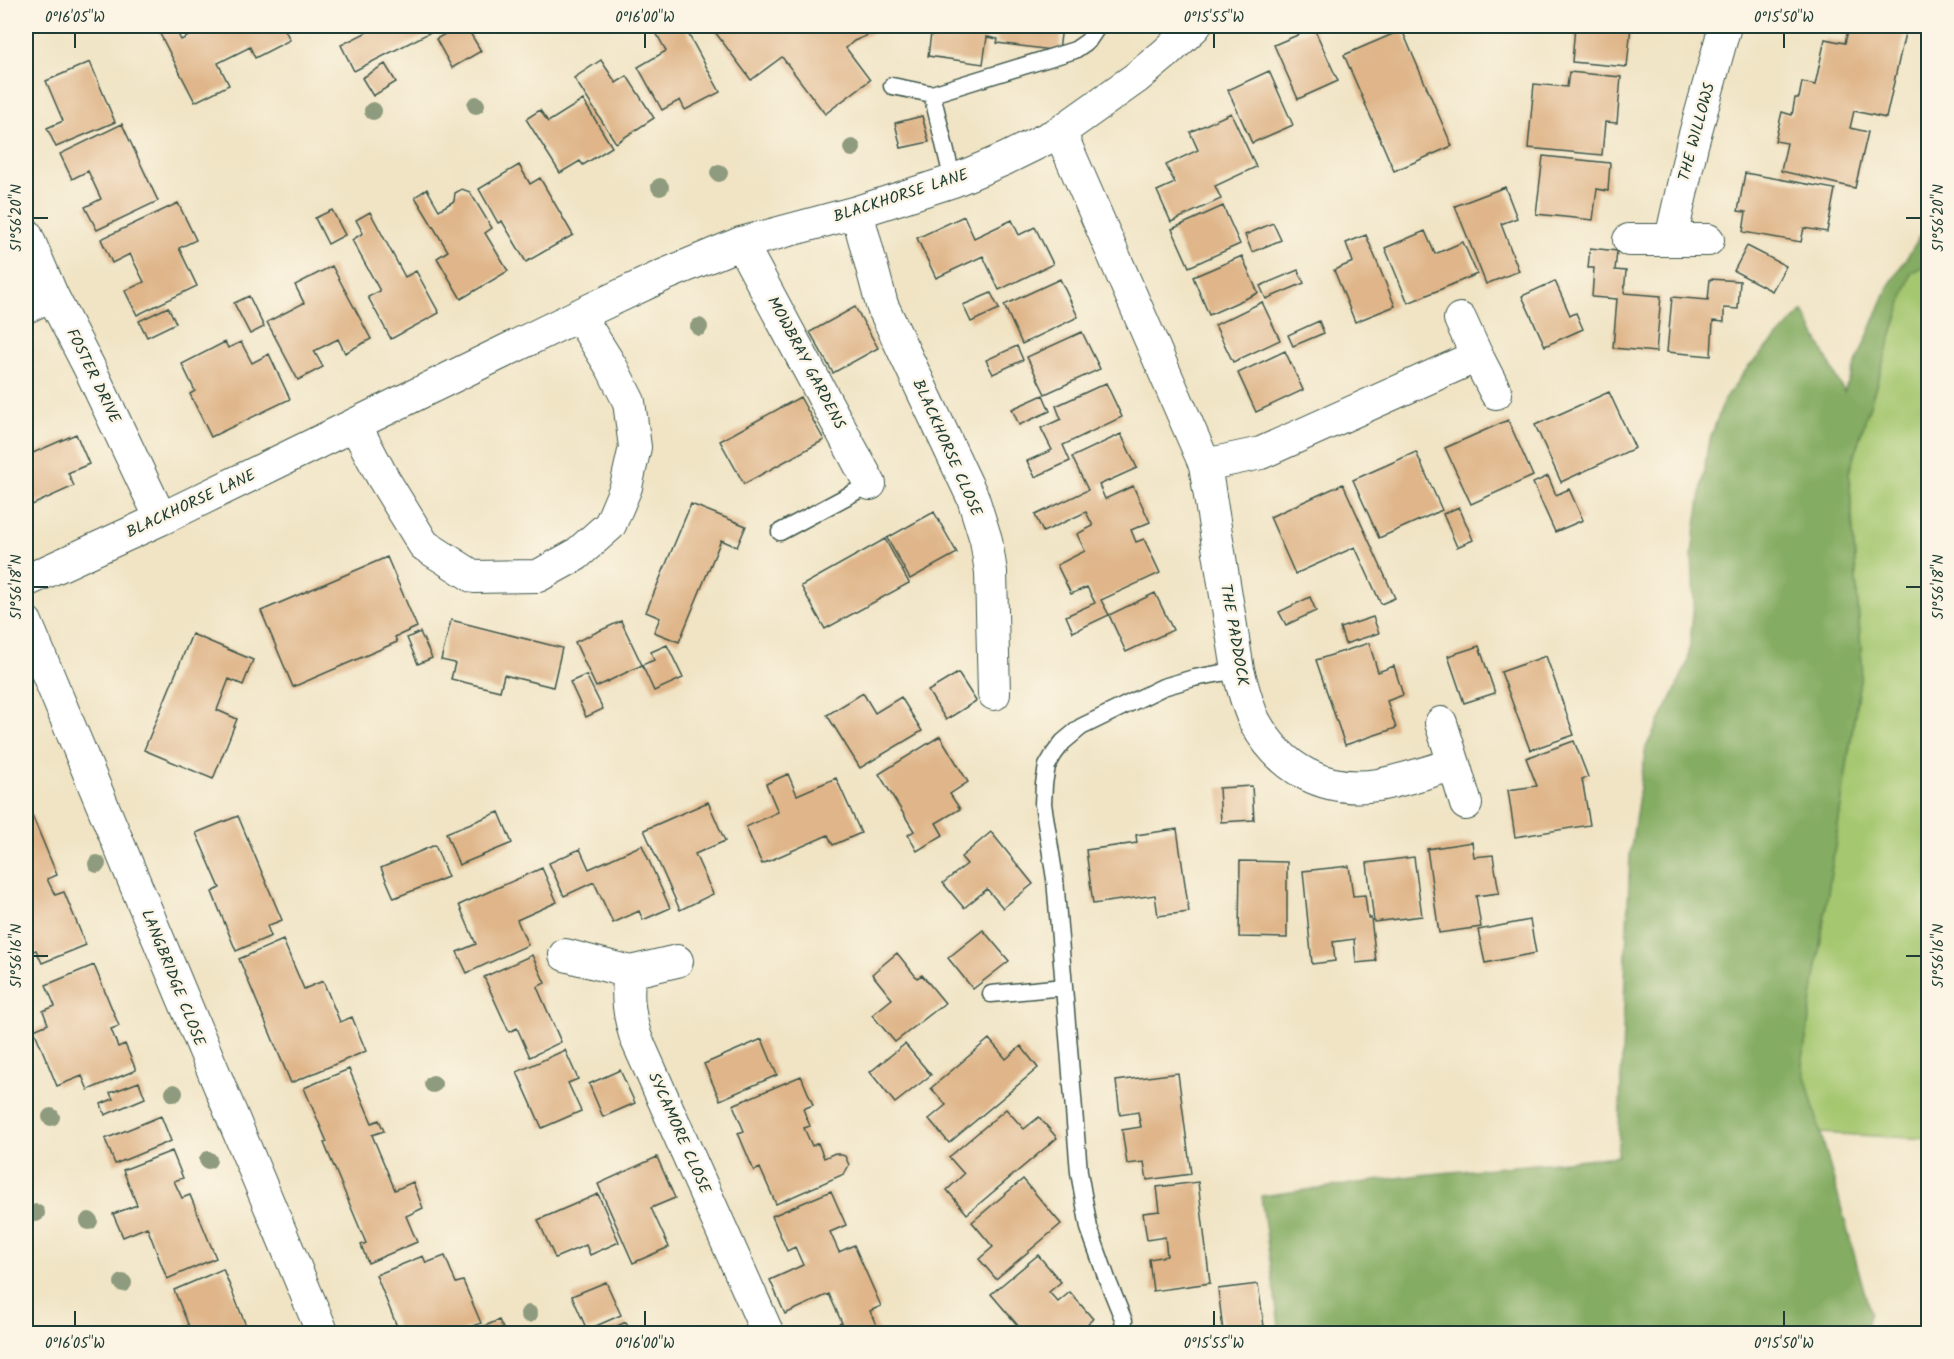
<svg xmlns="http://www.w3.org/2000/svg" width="1954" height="1359" viewBox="0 0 1954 1359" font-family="Kalam,sans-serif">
<rect width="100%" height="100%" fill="#fcf5e5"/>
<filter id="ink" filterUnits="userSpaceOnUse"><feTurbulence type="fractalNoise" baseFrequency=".0167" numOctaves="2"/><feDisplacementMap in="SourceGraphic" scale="12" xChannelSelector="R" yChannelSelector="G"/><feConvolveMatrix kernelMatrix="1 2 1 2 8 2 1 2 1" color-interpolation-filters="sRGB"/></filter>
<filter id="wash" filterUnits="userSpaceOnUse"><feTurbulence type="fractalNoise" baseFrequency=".008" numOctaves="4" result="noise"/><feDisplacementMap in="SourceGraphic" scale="24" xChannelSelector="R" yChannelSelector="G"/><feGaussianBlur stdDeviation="1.35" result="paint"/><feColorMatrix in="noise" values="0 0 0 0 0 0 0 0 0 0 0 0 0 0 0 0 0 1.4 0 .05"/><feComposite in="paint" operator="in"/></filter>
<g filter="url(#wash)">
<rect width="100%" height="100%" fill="#f0e4c5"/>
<path fill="#a5c770" stroke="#628252" stroke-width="1.5" d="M1928 264V1139L1820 1133 1802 1065 1862 666 1849 472 1911 273Z"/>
<path fill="#84ac62" stroke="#52744b" stroke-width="1.5" d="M1928 224V264L1911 273 1849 472 1862 666 1802 1065 1870 1312 1864 1333H1280L1261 1196 1420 1175 1618 1156 1630 855 1646 747 1674 693 1688 661 1694 603 1692 553 1708 445 1724 400 1749 366 1803 311 1844 392 1888 287Z"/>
<g id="blocks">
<path fill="#dfb589" d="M156 26H174L181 40 201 30 199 26H283L290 40 255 58 250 47 218 63 229 85 195 102Z
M379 26H431L433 31 354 71 341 45Z
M459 26H466L481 51 452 68 436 39Z
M656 26H684L720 92 685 110 680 100 662 110 638 67 666 51 653 27Z
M724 26H896L875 32 854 41 846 48 870 80 825 114 782 57 751 80 715 32Z
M932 26H1062L1059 51 997 43 998 39 987 37 983 64 928 56Z
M1575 26H1631L1627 67 1572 62Z
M1849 26H1869L1905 33 1886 118 1854 111 1850 128 1868 132 1855 188 1781 171 1787 143 1775 141 1782 112 1792 115 1795 98H1799L1802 82 1815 85 1825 39 1845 43Z
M1314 28 1338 81 1298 99 1274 45Z
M1402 30 1452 146 1394 171 1344 55Z
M601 60 616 83 627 76 654 118 616 143 574 78Z
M90 62 115 122 56 147 47 128 63 121 46 81Z
M385 64 396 82 373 96 362 78Z
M1269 71 1293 125 1252 143 1228 90Z
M1569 72 1621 77 1617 123 1605 122 1602 155 1528 148 1534 84 1567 87Z
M583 100 612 147 583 165 580 161 560 173 526 119 540 110 548 122Z
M1231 113 1256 167 1215 186 1221 199 1171 222 1157 191 1175 183 1166 165 1198 150 1190 132Z
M922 116 929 142 901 148 895 123Z
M122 124 158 201 97 230 85 207 101 199 88 171 72 179 60 154Z
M1543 156 1610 163 1608 191 1597 189 1593 220 1536 214Z
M519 165 530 184 540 178 573 235 526 262 502 221 498 223 479 189Z
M1745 173 1835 189 1827 232 1804 228 1801 242 1743 232 1746 212 1738 211Z
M1505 187 1517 218 1501 224 1519 271 1486 284 1455 206Z
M427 189 439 210 454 201 455 193 462 189 470 192 492 228 485 233 508 271 461 299 437 258 448 251 415 197Z
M178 203 196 240 179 248 197 286 137 315 125 291 144 282 130 254 112 263 101 239Z
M1223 206 1240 244 1189 267 1172 229Z
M332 210 345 235 328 244 315 218Z
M370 212 405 277 416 271 439 313 391 339 368 297 380 291 352 240 363 233 356 220Z
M964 216 974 238 1012 220 1019 235 1035 227 1053 264 999 290 983 256 936 278 917 238Z
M1273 223 1281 240 1252 252 1245 235Z
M1425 231 1435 254 1463 242 1477 274 1408 303 1385 248Z
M1366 235 1395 306 1355 322 1334 270 1353 262 1346 243Z
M1747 246 1786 266 1772 291 1734 271Z
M1590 248 1617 251 1615 270 1626 271 1624 293 1661 296 1656 352 1613 348 1617 299 1592 297 1594 268H1588Z
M1242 256 1258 293 1209 315 1193 277Z
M332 266 371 339 345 353 338 339 314 351 323 367 298 380 267 322 304 303 295 285Z
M1298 270 1304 283 1266 299 1260 286Z
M1060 279 1078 317 1022 344 1004 305Z
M1710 279 1740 281 1738 309 1724 308V322L1713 321 1711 356 1667 352 1672 297 1708 300Z
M1555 281 1570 315 1576 313 1583 329 1545 346 1522 296Z
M991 293 999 309 971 322 963 305Z
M249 296 264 327 250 334 234 303Z
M1262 302 1280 340 1233 362 1215 325Z
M168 307 176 323 147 337 139 321Z
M855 307 878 348 833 373 810 332Z
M1319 321 1324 333 1293 346 1288 335Z
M1082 332 1100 369 1045 394 1027 357Z
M225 342 228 348 241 342 252 363 269 354 290 399 211 437 190 394 195 391 182 364Z
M1017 346 1023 360 993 374 986 360Z
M1285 351 1303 390 1256 412 1238 373Z
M1106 383 1122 417 1063 445 1070 461 1035 477 1027 461 1052 450 1041 428 1061 419 1056 406Z
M1609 392 1635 448 1561 482 1535 425Z
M1043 395 1050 411 1019 425 1012 409Z
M800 397 824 440 744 484 720 441Z
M1508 420 1533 476 1471 504 1445 448Z
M76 434 89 464 68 473 74 486 32 505 26 491V456Z
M1121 434 1137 468 1099 485 1105 499 1133 486 1150 522 1131 530 1136 542 1144 539 1160 573 1101 600 1109 615 1073 632 1066 616 1095 603 1087 587 1071 594 1057 565 1085 551 1077 534 1093 526 1086 512 1043 532 1035 515 1088 490 1072 457Z
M1416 452 1442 510 1379 538 1353 480Z
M1548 476 1556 495 1569 489 1583 520 1555 532 1533 483Z
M1343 484 1395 598 1381 604 1355 547 1295 574 1270 517Z
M691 504 746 526 737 547 721 540 679 642 654 632 660 618 646 612Z
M1459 507 1473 540 1457 547 1443 514Z
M934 512 957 553 910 579 887 538Z
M885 539 909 583 825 629 801 586Z
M387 557 417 627 395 637 397 642 293 687 261 611Z
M1155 593 1173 630 1126 652 1109 615Z
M1310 597 1316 611 1286 625 1279 612Z
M1373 617 1379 633 1345 644 1340 628Z
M451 620 562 648 553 687 504 675 500 691 451 679 455 663 441 660Z
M621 621 642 665 654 660 651 652 667 645 683 678 654 691 642 665 596 687 575 642Z
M420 632 432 658 418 664 407 638Z
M192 634 253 660 243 685 229 679 217 710 237 719 213 779 144 750Z
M1369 643 1378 672 1394 666 1403 695 1387 701 1396 728 1345 745 1316 660Z
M1479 646 1495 693 1464 703 1448 656Z
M1546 656 1574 735 1530 750 1501 672Z
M958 673 976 701 946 720 928 691Z
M586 675 603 709 586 717 570 682Z
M863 693 875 713 901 697 922 731 860 768 827 715Z
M940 736 968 782 950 794 960 809 936 823 943 835 917 851 908 835 914 831 879 774Z
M1574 741 1588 777 1582 779 1590 825 1515 837 1508 790 1537 786 1526 758Z
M788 774 797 795 836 778 861 833 833 845 828 835 762 864 746 827 778 812 766 784Z
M1252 786 1254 820 1221 822 1219 788Z
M708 802 725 841 695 854 713 894 680 910 644 830Z
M499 812 512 843 459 865 446 833Z
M32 815 57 875 47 879 55 895 64 892 86 945 42 963 36 950 28 953 26 945V818Z
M238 816 282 920 267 926 271 936 236 951 212 892 220 888 196 833Z
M1177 829 1189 912 1158 916 1155 895 1093 904 1086 850 1137 843 1136 835Z
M991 832 1033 884 1003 908 987 889 964 908 943 883 967 864 961 857Z
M1472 842 1474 857 1493 855 1499 893 1476 896 1481 927 1439 933 1427 849Z
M435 845 448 877 394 898 381 868Z
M642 845 670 908 643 920 639 911 613 923 594 882 564 896 549 863 580 849 589 869Z
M1414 857 1422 916 1374 922 1367 863Z
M1240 861 1287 862V938L1239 937Z
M1349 866 1353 896 1365 895 1368 918H1371L1376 961 1356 963 1354 939 1333 942 1335 961 1312 964 1303 871Z
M542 868 557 902 517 920 528 945 467 973 457 952 476 944 459 905Z
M1530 920 1536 953 1485 963 1478 930Z
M983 930 1009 961 973 989 948 958Z
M283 940 304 989 323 981 340 1022 352 1017 366 1051 291 1083 239 959Z
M897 953 917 978 922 975 945 1003 895 1042 872 1015 892 999 872 974Z
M532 955 545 983 537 987 561 1042 530 1057 517 1028 509 1032 484 977Z
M94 965 119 1026 111 1029 118 1047 125 1044 136 1070 88 1090 82 1076 57 1086 34 1030 48 1024 43 1011 55 1006 46 985Z
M762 1039 777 1075 720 1100 704 1064Z
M989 1039 1006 1059 1021 1046 1038 1068 949 1143 929 1119 946 1105 931 1088Z
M905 1044 931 1075 895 1103 870 1072Z
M565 1050 578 1079 568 1083 581 1111 542 1128 517 1072Z
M349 1069 372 1123 379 1120 384 1131 372 1135 395 1190 413 1182 423 1208 406 1216 417 1242 368 1263 361 1245 366 1243 324 1143 327 1142 304 1088Z
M620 1070 635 1103 603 1117 589 1084Z
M1178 1073 1191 1174 1147 1180 1144 1162 1127 1164 1122 1130 1141 1127 1138 1112 1120 1115 1116 1081Z
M801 1076 813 1105 803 1109 810 1126 804 1128 812 1146 818 1143 824 1158 835 1153 845 1156 849 1165 844 1174 776 1204 760 1168 754 1171 738 1133 744 1131 733 1105Z
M139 1082 145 1098 105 1115 101 1104 113 1099 110 1093Z
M1006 1109 1024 1129 1039 1117 1057 1138 967 1214 947 1190 964 1174 949 1157Z
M161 1116 171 1141 115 1164 105 1139Z
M172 1151 183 1178 174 1181 182 1198 190 1195 216 1258 167 1279 147 1227 123 1237 113 1214 137 1205 123 1170Z
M657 1157 675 1198 651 1208 669 1247 633 1263 598 1184Z
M1023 1179 1061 1224 996 1279 979 1259 993 1247 972 1222Z
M1198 1182 1210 1283 1153 1291 1149 1259 1167 1256 1165 1237 1147 1240 1143 1213 1160 1211 1157 1187Z
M831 1191 846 1225 830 1232 839 1252 854 1245 881 1306 870 1311 880 1334H842L838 1324 842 1323 829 1294 785 1314 770 1280 803 1265 795 1247 787 1251 772 1216Z
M598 1194 619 1242 590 1255 586 1245 555 1258 538 1220Z
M1038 1255 1061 1282 1049 1292 1058 1302 1070 1292 1093 1319 1081 1329 1084 1334H1025L991 1294Z
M423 1256 426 1263 445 1256 456 1283 463 1281 481 1323 456 1334H400L376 1275Z
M223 1269 247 1328 242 1330 243 1334H192L174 1290Z
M606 1282 621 1315 587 1330 572 1296Z
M1258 1284 1264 1326 1223 1331 1218 1289Z
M499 1320 505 1333H468Z
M626 1322 631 1334H599Z"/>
</g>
</g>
<g filter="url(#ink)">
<use href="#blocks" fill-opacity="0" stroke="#3e564a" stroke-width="1.5"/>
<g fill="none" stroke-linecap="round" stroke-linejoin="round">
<defs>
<path id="lane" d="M892 86 932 94
M953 181 932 94 1075 50 1088 41 1098 26
M780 532 870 484
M1064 987 1079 1172 1089 1228 1107 1279 1124 1321 1121 1334
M991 994 1064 987 1055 879 1043 804 1044 784 1047 766 1054 754 1063 742 1081 727 1163 687 1194 678 1238 670"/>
<path id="street" d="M1060 132 1205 465 1261 453 1477 356 1460 319
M857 212 882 305 973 498 986 540 991 572 994 694
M26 234 52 295 89 367 161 519
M1671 239 1692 145 1725 26
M1629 240H1708
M741 243 870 484
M26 307 52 295
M1477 356 1496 393
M355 425 383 478 424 545 474 577 538 576 576 555 610 525 626 487 635 447 629 402 612 368 579 315
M1205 465 1238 670C1243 687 1247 706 1255 722 1281 769 1324 793 1378 785 1404 780 1429 772 1454 764L1466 804
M26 581 161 519 579 315 662 276 741 243 857 212 953 181 1005 159 1060 132 1136 78 1166 53 1195 26
M26 622 323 1334
M1441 723 1454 764
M565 955 630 972
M677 961 630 972C626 996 629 1015 636 1038L768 1334"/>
</defs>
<use href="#lane" stroke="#3e564a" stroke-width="19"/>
<use href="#street" stroke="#3e564a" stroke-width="34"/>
<use href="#lane" stroke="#fff" stroke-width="16"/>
<use href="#street" stroke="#fff" stroke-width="32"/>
</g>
<g fill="#8f9b7e">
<circle cx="476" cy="105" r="9"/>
<circle cx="373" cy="111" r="9"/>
<circle cx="852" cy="148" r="9"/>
<circle cx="719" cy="173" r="9"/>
<circle cx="660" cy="187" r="9"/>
<circle cx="699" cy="327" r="9"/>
<circle cx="97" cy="864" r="9"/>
<circle cx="433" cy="1084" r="9"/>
<circle cx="174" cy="1093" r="9"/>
<circle cx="51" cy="1117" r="9"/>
<circle cx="208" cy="1160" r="9"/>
<circle cx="36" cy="1213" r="9"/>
<circle cx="89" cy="1221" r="9"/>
<circle cx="123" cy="1283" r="9"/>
<circle cx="529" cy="1314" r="9"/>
</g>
</g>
<path fill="none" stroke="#1f3d34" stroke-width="2" d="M75 33V48M645 33V48M1214 33V48M1784 33V48M33 218H48M1906 218H1921M33 587H48M1906 587H1921M33 956H48M1906 956H1921M75 1311V1326M645 1311V1326M1214 1311V1326M1784 1311V1326"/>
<g text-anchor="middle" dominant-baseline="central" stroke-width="5" stroke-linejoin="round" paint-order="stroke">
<g font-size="16" fill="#1f3d34" stroke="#fcf5e5">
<text transform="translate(1697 132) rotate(-75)">THE WILLOWS</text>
<text transform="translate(901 196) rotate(-18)">BLACKHORSE LANE</text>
<text transform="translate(806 363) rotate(62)">MOWBRAY GARDENS</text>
<text transform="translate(93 376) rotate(64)">FOSTER DRIVE</text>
<text transform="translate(947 448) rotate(66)">BLACKHORSE CLOSE</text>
<text transform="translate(191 504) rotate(-25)">BLACKHORSE LANE</text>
<text transform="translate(1234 635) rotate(80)">THE PADDOCK</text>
<text transform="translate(173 978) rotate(68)">LANGBRIDGE CLOSE</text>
<text transform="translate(679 1133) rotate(66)">SYCAMORE CLOSE</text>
</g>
</g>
<rect width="1954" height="1359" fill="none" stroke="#fcf5e5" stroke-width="66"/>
<rect x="33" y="33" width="1888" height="1293" fill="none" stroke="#1f3d34" stroke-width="2"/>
<g font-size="15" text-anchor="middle" fill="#1f3d34">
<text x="75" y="22">0°16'05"W</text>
<text x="645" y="22">0°16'00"W</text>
<text x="1214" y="22">0°15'55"W</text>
<text x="1784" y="22">0°15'50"W</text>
<text transform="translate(16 218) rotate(-90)" y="5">51°56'20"N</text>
<text transform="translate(1938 218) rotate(-90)" y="5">51°56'20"N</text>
<text transform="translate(16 587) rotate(-90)" y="5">51°56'18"N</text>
<text transform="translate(1938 587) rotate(-90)" y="5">51°56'18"N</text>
<text transform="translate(16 956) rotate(-90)" y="5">51°56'16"N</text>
<text transform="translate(1938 956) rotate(-90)" y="5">51°56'16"N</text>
<text x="75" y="1348">0°16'05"W</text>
<text x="645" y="1348">0°16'00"W</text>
<text x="1214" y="1348">0°15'55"W</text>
<text x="1784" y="1348">0°15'50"W</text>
</g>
</svg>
